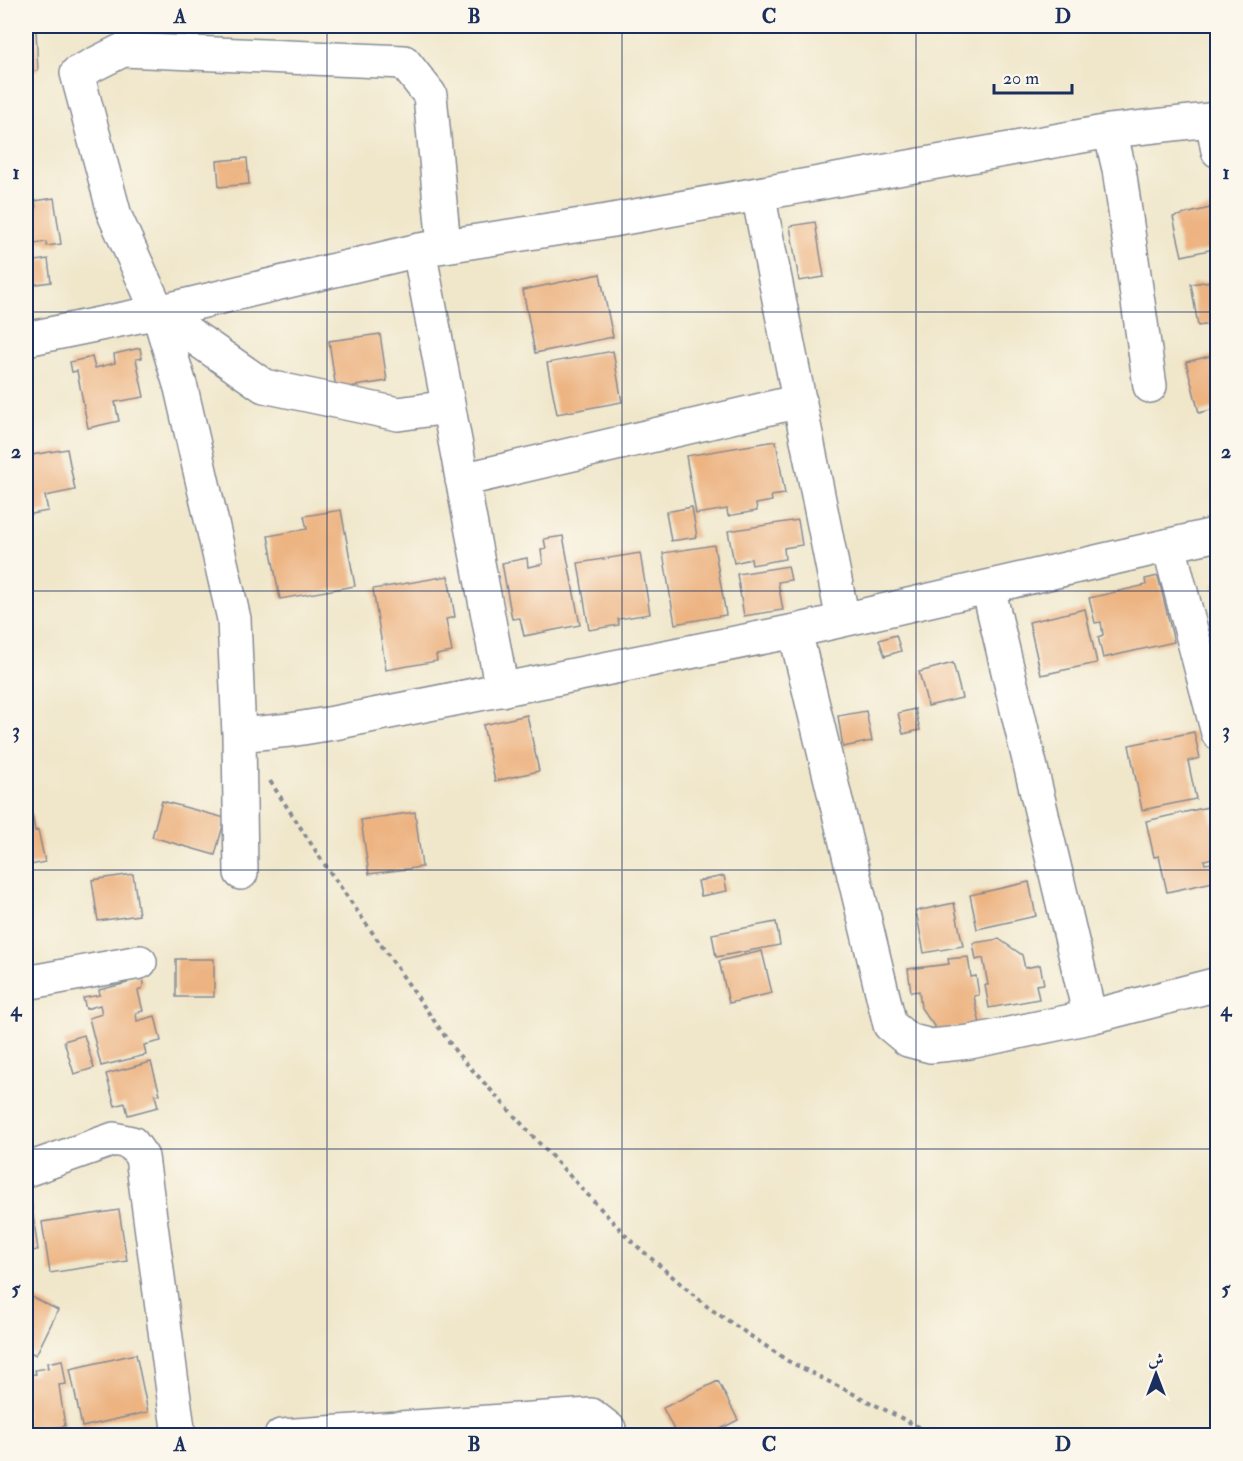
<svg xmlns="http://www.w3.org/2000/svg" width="1243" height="1461" viewBox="0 0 1243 1461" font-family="'IM FELL Double Pica',Amiri,serif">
<rect width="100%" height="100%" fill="#fbf7ec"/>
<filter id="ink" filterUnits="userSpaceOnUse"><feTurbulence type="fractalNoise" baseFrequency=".0167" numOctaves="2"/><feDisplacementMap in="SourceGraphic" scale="12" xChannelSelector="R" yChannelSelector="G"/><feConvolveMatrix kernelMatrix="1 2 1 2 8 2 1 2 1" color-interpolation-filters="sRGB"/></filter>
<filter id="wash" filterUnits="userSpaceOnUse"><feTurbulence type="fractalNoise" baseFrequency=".008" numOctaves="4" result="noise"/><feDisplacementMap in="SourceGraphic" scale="24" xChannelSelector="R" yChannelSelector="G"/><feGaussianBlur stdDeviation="1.35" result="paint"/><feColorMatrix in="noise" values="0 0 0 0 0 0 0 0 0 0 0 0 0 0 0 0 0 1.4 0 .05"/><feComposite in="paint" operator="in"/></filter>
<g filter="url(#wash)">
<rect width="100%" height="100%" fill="#f0e7cb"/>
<g id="blocks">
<path fill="#edb482" d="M36 30 38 71 26 72V31Z
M247 158 249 184 219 187 217 161Z
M54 198 61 244 47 246 46 242 33 244 36 261 48 259 51 282 29 285 26 266V211L36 210 35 201Z
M1210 208 1218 248 1182 256 1173 217Z
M815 222 824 277 799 281 790 226Z
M600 274 613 337 535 353 523 290Z
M1218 280V323L1198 326 1191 284Z
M380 334 387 381 336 389 329 341Z
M140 348 142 358 136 359 144 397 115 402 119 421 88 428 77 371 72 372 70 362 92 357 95 368 115 363 114 354Z
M613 351 622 402 557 414 547 363Z
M1218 354V408L1199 413 1186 362Z
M776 441 785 494 771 496 772 501 756 504 757 511 728 516 727 509 696 514 686 456Z
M67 449 75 490 45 496 48 511 26 515V456Z
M692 507 697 537 671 541 666 512Z
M341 510 355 586 280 599 268 536 307 529 304 516Z
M798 520 802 545 784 548 785 559 752 565 751 559 734 563 728 531Z
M563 536 580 625 524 636 520 618 512 619 502 563 527 558 528 567 543 564 541 550 546 549 544 539Z
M714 545 726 615 675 624 663 553Z
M640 553 650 614 618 619 619 625 589 630 578 563Z
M788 566 791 580 778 582 783 610 744 616 737 574Z
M448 576 455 617 446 619 452 652 436 655 437 661 386 670 373 589Z
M1158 576 1174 642 1103 658 1098 637 1103 635 1101 622 1095 623 1089 598 1146 585 1145 579Z
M1218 583V598H1217L1213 584Z
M1085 609 1097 663 1041 675 1029 622Z
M896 635 901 651 885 656 879 640Z
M953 663 962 698 928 706 919 672Z
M915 709 920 730 903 734 898 713Z
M866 711 872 741 843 747 838 716Z
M527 715 539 771 495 781 483 725Z
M1194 732 1200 758 1188 761 1196 799 1142 810 1129 745Z
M162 801 225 818 215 855 152 837Z
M1208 807 1218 848V857L1204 860 1205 864 1218 862V881L1167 892 1159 856 1154 857 1146 821Z
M415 812 422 867 369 874 361 820Z
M32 814 35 831 38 830 45 862 26 866V815Z
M133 874 139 915 98 921 92 880Z
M724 876 727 891 701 896 698 881Z
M1029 882 1036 916 977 929 970 895Z
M954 903 963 946 924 953 916 911Z
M776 922 780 945 716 957 712 934Z
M999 939 1022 955 1025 968 1040 965 1044 984 1036 985 1039 999 989 1008 985 985H988L983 958 976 960 973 943Z
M762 951 772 993 729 1003 719 961Z
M968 957 971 977 976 976 979 995 974 996 980 1024 937 1030 921 1008 919 991 911 992 908 969 949 964 948 959Z
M176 959H214V997H176Z
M139 975 143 978 144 984 142 988 138 991 143 1011 136 1013 137 1021 155 1016 161 1041 144 1045 146 1055 101 1066 89 1018 102 1014 100 1005 86 1009 83 998 100 995 99 990 127 983 129 978Z
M84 1035 94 1068 74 1074 64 1041Z
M151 1062 160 1094 155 1095 158 1107 128 1115 125 1103 115 1106 106 1074Z
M26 1134 30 1150 26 1152Z
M26 1202H31L38 1250 26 1252Z
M119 1210 127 1261 50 1273 42 1222Z
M26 1294 58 1310 36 1355 26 1350Z
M136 1354 148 1412 82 1427 70 1369Z
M62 1360 66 1384 59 1385 65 1426 40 1430 41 1436H26V1375L36 1374 35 1370 48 1368 47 1363Z
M718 1381 738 1420 707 1436H677L663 1408Z
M125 1430 126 1436H111L110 1433Z
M152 1432V1436H136V1434Z"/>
</g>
</g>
<g filter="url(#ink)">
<use href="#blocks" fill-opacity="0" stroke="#868b94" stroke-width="1.5"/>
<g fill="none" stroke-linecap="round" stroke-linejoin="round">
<defs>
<path id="minor" d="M1212 119 1218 151
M1110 131 1119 169 1150 386
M758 194 843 620
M419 250 502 690
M158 312 264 386 398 414 448 407
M26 339 158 312 419 250 607 221 1110 131 1218 119
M462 480 800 401
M1169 546 1218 733
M988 587 1090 1017
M795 631 890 1025 908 1040 931 1046 970 1042 1090 1017 1218 984
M239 735 290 730 334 723 795 631 1218 534
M241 873 239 735 234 619 181 388 158 312 115 216 77 73 123 50 404 62 430 95 444 246
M26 983 140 962
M26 1170 114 1139 132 1143 142 1157 179 1436
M281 1436 591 1415 609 1429 610 1436"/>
</defs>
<use href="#minor" stroke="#868b94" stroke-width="36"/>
<path stroke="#868b94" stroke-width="4" stroke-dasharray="4.5 4.5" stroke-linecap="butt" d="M270 781 323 862 456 1052 540 1144 631 1241 709 1308 788 1361 919 1427 939 1436"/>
<use href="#minor" stroke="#fff" stroke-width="33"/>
</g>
</g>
<path fill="none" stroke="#1b2f5e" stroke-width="1.5" stroke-opacity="0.55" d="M327 26V1436M622 26V1436M916 26V1436M26 312H1218M26 591H1218M26 870H1218M26 1149H1218"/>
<rect width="1243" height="1461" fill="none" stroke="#fbf7ec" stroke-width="66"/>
<g transform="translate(1156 1374)" stroke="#fbf7ec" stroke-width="4.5" paint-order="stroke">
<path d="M0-4.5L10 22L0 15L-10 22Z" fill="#1b2f5e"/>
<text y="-9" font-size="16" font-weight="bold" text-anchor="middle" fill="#1b2f5e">ش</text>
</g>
<path d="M994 84v9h78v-9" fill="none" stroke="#1b2f5e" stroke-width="3"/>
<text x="1003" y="84" font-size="18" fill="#1b2f5e" stroke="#fbf7ec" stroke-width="4.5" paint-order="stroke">20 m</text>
<rect x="33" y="33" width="1177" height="1395" fill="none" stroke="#1b2f5e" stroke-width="2"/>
<g font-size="20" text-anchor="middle" font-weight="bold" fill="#1b2f5e">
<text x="180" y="23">A</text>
<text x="474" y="23">B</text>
<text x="769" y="23">C</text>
<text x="1063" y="23">D</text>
<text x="16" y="179">1</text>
<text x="1226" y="179">1</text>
<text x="16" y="458">2</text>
<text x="1226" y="458">2</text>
<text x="16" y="737">3</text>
<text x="1226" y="737">3</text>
<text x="16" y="1016">4</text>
<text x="1226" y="1016">4</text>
<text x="16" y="1295">5</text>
<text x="1226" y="1295">5</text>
<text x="180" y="1451">A</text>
<text x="474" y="1451">B</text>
<text x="769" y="1451">C</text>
<text x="1063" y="1451">D</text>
</g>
</svg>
